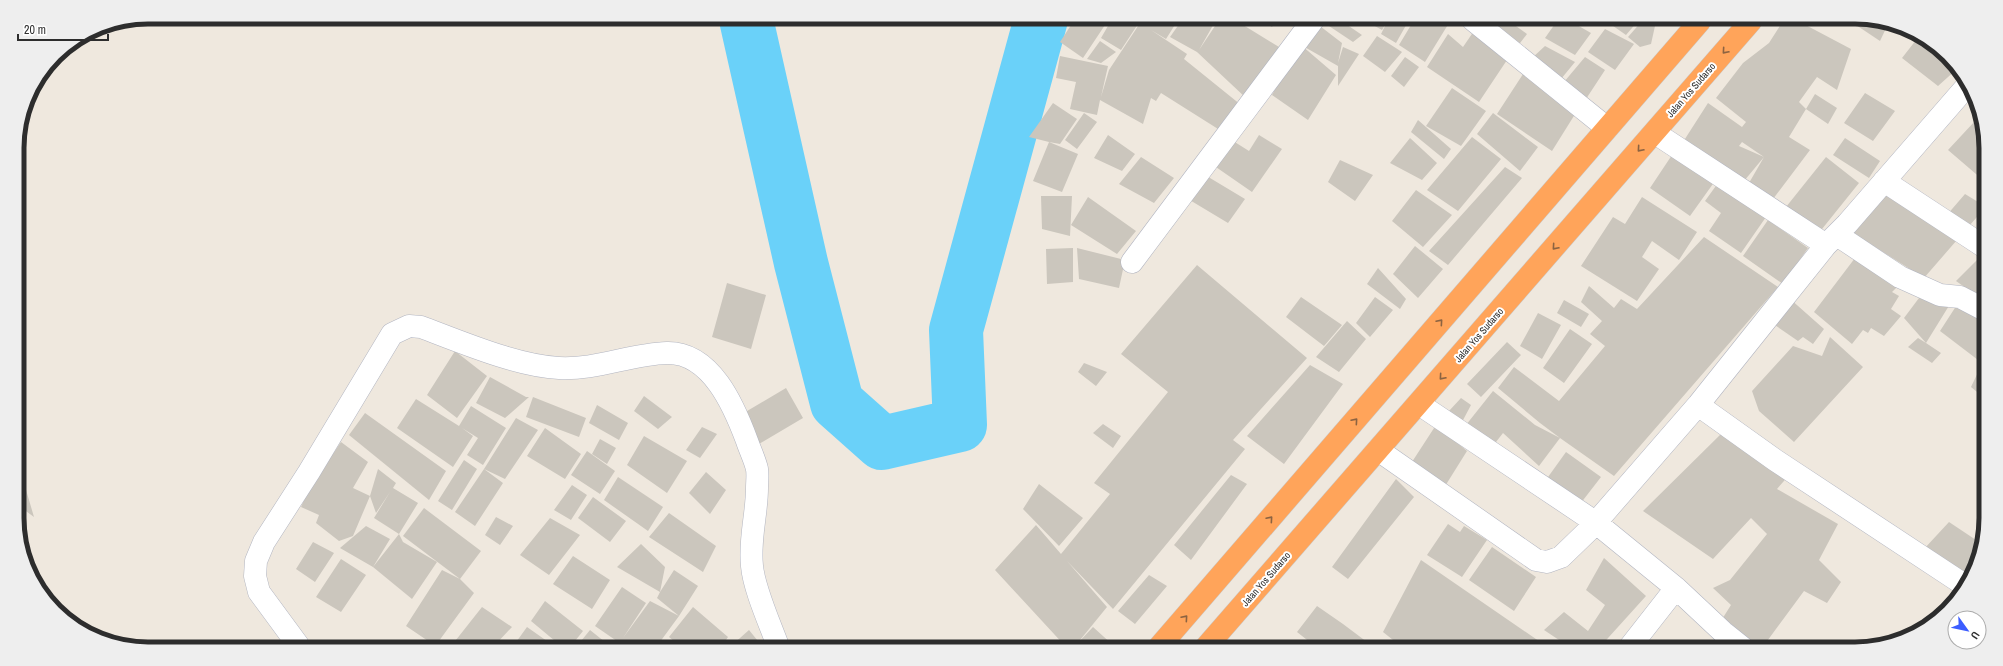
<svg xmlns="http://www.w3.org/2000/svg" width="2003" height="666" viewBox="0 0 2003 666" font-family="'Archivo Narrow',sans-serif">
<rect width="100%" height="100%" fill="#efe8de"/>
<g fill="none" stroke-linecap="round" stroke-linejoin="round">
<path stroke="#6ad1f9" stroke-width="54" d="M746 19 801 263 837 403 882 443 960 425 956 330 1041 19"/>
</g>
<path fill="#cbc6bd" d="M1075 19H1109L1083 58 1060 42Z
M1112 19 1122 20 1138 24 1121 50 1101 38Z
M1135 20H1178L1166 39 1151 30 1187 54 1184 59 1241 105 1226 134 1161 93 1156 101 1151 98 1143 124 1100 100 1097 115 1070 109 1076 82 1056 78 1060 56 1108 66 1101 97 1109 70 1140 23Z
M1182 20H1216L1199 50 1219 20H1235L1284 50 1246 98 1197 52 1170 37Z
M1261 20H1277L1272 27Z
M1328 20H1340L1362 35 1353 42 1326 24Z
M1364 20H1388L1382 30Z
M1388 20H1409L1396 43 1381 34Z
M1414 20H1445L1449 23 1425 62 1399 45Z
M1491 20 1509 21 1527 34 1517 47 1485 30Z
M1557 21H1570L1591 33 1575 55 1545 38Z
M1606 21H1638L1626 35Z
M1642 21H1648L1655 26 1651 44 1640 47 1628 37Z
M1783 21H1798L1851 49 1837 90 1817 77 1799 102 1806 109 1815 94 1837 108 1828 124 1806 109 1789 137 1810 150 1773 199 1749 183 1764 157 1742 142 1739 146 1764 157 1744 181 1683 142 1708 103 1742 127 1746 122 1716 98 1743 63 1769 43Z
M1850 21 1889 22 1880 41Z
M1316 23 1342 43 1338 63 1343 47 1359 54 1338 86V66L1301 45 1336 75 1308 120 1272 95 1288 66 1301 45Z
M1476 28 1509 57 1479 102 1427 67 1448 34 1463 47Z
M1605 29 1634 44 1615 70 1588 52Z
M1920 35 1928 39 1953 61 1957 69 1938 86 1902 58Z
M1377 36 1402 52 1385 72 1363 56Z
M1100 41 1116 52 1101 63 1087 59Z
M1545 46 1575 62 1561 79 1532 58Z
M1405 57 1419 67 1404 87 1391 76Z
M1585 57 1605 70 1586 99 1564 82Z
M1525 71 1577 111 1552 151 1497 114Z
M1452 88 1486 111 1461 146 1426 126Z
M1865 93 1895 111 1873 141 1844 123Z
M1053 103 1077 119 1060 144 1049 142 1078 154 1062 192 1033 181 1049 142 1029 137Z
M1084 113 1097 122 1077 149 1065 140Z
M1493 113 1538 147 1520 171 1477 134Z
M1418 120 1451 149 1444 159 1411 132Z
M1975 121 1984 128 1983 180 1948 150Z
M1108 135 1135 154 1122 171 1094 158Z
M1259 135 1282 149 1252 192 1213 165 1230 139 1249 151Z
M1472 137 1501 159 1458 211 1427 190Z
M1410 138 1437 163 1422 180 1390 163Z
M1845 138 1880 161 1869 178 1833 155Z
M1674 152 1715 181 1690 216 1650 188Z
M1141 157 1174 178 1154 203 1119 184Z
M1826 157 1859 183 1818 234 1786 207Z
M1340 160 1373 175 1355 201 1328 182Z
M1505 167 1522 178 1448 265 1429 251Z
M1205 175 1245 199 1228 223 1188 199Z
M1718 183 1766 217 1741 253 1709 231 1721 213 1705 201Z
M1416 190 1452 215 1423 247 1392 221Z
M1888 190 1940 223 1965 194 1983 205V210L1924 278 1853 233Z
M1041 196H1072L1070 236 1042 229Z
M1088 197 1136 231 1117 254 1071 225Z
M1642 197 1697 232 1679 260 1652 241 1642 257 1659 269 1637 301 1581 266 1613 217 1625 224Z
M1768 220 1808 248 1783 284 1743 256Z
M1704 237 1778 287 1614 476 1560 438 1539 466 1503 433 1489 451 1462 430 1493 391 1535 425 1560 438 1540 423 1498 388 1514 367 1559 401 1605 346 1590 334 1602 321 1581 302 1589 286 1614 308 1621 299 1637 309Z
M1415 246 1443 269 1418 298 1393 274Z
M1073 248V282L1047 284 1046 249Z
M1077 248 1125 260 1119 288 1079 279Z
M1855 258 1897 287 1892 292 1899 296 1891 309 1901 316 1884 336 1871 328 1868 333 1863 330 1852 344 1814 312Z
M1978 259 1983 263V300L1956 281Z
M1197 265 1307 358 1233 440 1245 449 1113 609 1067 561 1107 607 1076 645 1093 627 1114 646 1066 647 995 570 1036 525 1061 554 1110 494 1094 483 1168 392 1121 354Z
M1378 268 1406 299 1400 309 1367 284Z
M1931 282 1955 296 1926 343 1941 353 1932 363 1908 347 1918 338 1926 343 1904 318Z
M727 283 766 295 751 349 712 337Z
M1301 297 1342 325 1324 346 1286 317Z
M1375 297 1393 310 1370 337 1356 323Z
M1962 297 1983 310 1982 363 1940 331Z
M1789 298 1824 329 1813 344 1803 337 1798 341 1769 321Z
M1564 300 1589 314 1581 327 1557 313Z
M1538 313 1561 325 1542 359 1520 346Z
M1347 321 1366 339 1339 372 1316 357Z
M1570 329 1592 344 1564 383 1543 368Z
M1830 337 1863 367 1794 442 1759 411 1752 391 1793 346 1822 356Z
M1507 342 1521 355 1481 397 1467 384Z
M455 351 487 376 457 418 427 395Z
M1084 363 1107 372 1096 386 1078 372Z
M1982 364V396L1971 387Z
M1310 365 1343 384 1284 464 1247 436Z
M490 377 526 397H529L505 418 476 403Z
M786 388 803 418 759 444 742 414Z
M644 396 672 417 658 429 634 411Z
M533 397 586 418 579 437 526 417Z
M1461 398 1471 405 1462 422 1449 411Z
M416 399 459 426 471 406 506 428 483 465 467 455 478 438 462 428 473 436 453 467 397 428Z
M597 405 628 423 619 440 589 423Z
M365 413 446 471 429 500 349 435Z
M516 418 538 430 505 479 484 469Z
M1103 424 1121 436 1113 448 1093 433Z
M1436 425 1467 451 1442 491 1410 465Z
M702 427 717 434 700 458 686 450Z
M545 428 581 454 565 479 527 456Z
M1722 433 1791 473 1777 489 1838 524 1819 560 1841 582 1827 603 1804 591 1762 648H1757L1719 624 1731 605 1713 588 1730 580 1767 534 1751 518 1713 559 1643 511Z
M644 436 687 461 667 493 627 465Z
M600 439 616 448 607 464 592 454Z
M341 442 368 462 353 488 370 496 353 536 339 541 316 523 319 515 301 507 317 472 320 473Z
M587 451 615 471 600 494 571 475Z
M1566 452 1601 477 1577 508 1543 484Z
M464 460 477 469 452 510 438 501Z
M19 466 34 517 19 506Z
M378 469 396 483 393 488 418 503 399 534 374 518 390 492 376 513 370 496Z
M484 469 503 483 475 526 455 512Z
M706 472 726 490 710 514 689 493Z
M1231 475 1247 484 1191 560 1174 545Z
M618 477 663 507 648 531 604 500Z
M1396 479 1414 497 1348 579 1332 567Z
M1039 484 1083 518 1059 546 1023 509Z
M572 485 587 495 571 520 554 510Z
M593 497 626 521 610 542 578 518Z
M424 508 481 551 460 579 403 536Z
M669 513 716 546 703 572 649 537Z
M496 517 513 526 500 545 485 535Z
M550 518 580 535 549 575 520 555Z
M1949 522 1982 544 1981 552 1970 579 1924 549Z
M1448 524 1460 532 1464 526 1487 540 1462 577 1427 555Z
M366 526 390 539 373 567 340 548Z
M399 534 403 542 437 562 412 599 373 567Z
M313 542 334 553 315 582 296 569Z
M641 544 665 567 660 592 674 570 698 586 679 616 657 646H624L595 626 622 587 646 603 623 638 650 601 679 616 657 598 660 592 617 567Z
M1492 547 1536 577 1514 611 1469 580Z
M573 556 610 580 592 609 553 584Z
M1604 558 1646 596 1599 648H1571L1544 630 1564 612 1588 631 1605 605 1586 590Z
M341 559 366 575 341 612 316 597Z
M1421 560 1549 648H1403L1383 632Z
M442 570 460 579 474 593 436 645H434L406 626Z
M1149 575 1167 586 1135 624 1118 611Z
M545 601 583 631 571 646H561L531 621Z
M1317 606 1343 624 1375 648 1316 647 1297 632Z
M482 607 512 627 495 645H452Z
M693 607 728 637 722 646H680L669 637Z
M527 627 554 646 514 645Z
M590 630 610 646H577Z
M749 630 762 646H731Z"/>
<g fill="none" stroke-linecap="round" stroke-linejoin="round">
<defs>
<path id="street" d="M1473 20 1607 128
M1655 133 1826 245 1847 224 1966 87
M1884 181 1983 246
M1837 235 1900 277 1940 295 1960 297 1983 309
M1132 262 1313 20
M1419 404 1595 522 1676 588 1723 632 1743 648
M1698 405 1775 460 1966 586
M1378 450 1536 560 1547 562 1561 557 1591 528 1698 405 1826 245
M298 645 259 592 255 576 256 561 264 542 309 472 392 334 409 326 421 327C461 342 517 366 559 368 596 370 631 354 667 353 711 352 734 406 747 441 750 450 755 460 757 469 758 475 757 482 757 488 757 514 749 539 752 566 754 589 770 624 778 646
M1629 648 1676 588"/>
<path id="highway" d="M1159 647 1700 21
M1206 647 1751 21"/>
</defs>
<use href="#street" stroke="#b2b5c1" stroke-width="23"/>
<use href="#highway" stroke="#c8c8c8" stroke-width="23"/>
<use href="#street" stroke="#fff" stroke-width="22"/>
<use href="#highway" stroke="#ffa45a" stroke-width="22"/>
</g>
<defs><path id="oneway-chevron" d="M-2-3.5L2.5 0L-2 3.5" fill="none" stroke-width="1.6" stroke-linecap="round" stroke-linejoin="round"/></defs>
<g stroke="#8c6341">
<use href="#oneway-chevron" transform="translate(1725 51) rotate(131)"/>
<use href="#oneway-chevron" transform="translate(1640 149) rotate(131)"/>
<use href="#oneway-chevron" transform="translate(1555 247) rotate(131)"/>
<use href="#oneway-chevron" transform="translate(1440 322) rotate(-49)"/>
<use href="#oneway-chevron" transform="translate(1442 377) rotate(131)"/>
<use href="#oneway-chevron" transform="translate(1355 421) rotate(-49)"/>
<use href="#oneway-chevron" transform="translate(1270 519) rotate(-49)"/>
<use href="#oneway-chevron" transform="translate(1185 618) rotate(-49)"/>
</g>
<g text-anchor="middle" dominant-baseline="central" stroke-width="4" stroke-linejoin="round" paint-order="stroke">
<g font-size="10" fill="#2d2d2d" stroke="#fff">
<text transform="translate(1691 90) rotate(-49)">Jalan Yos Sudarso</text>
<text transform="translate(1479 335) rotate(-49)">Jalan Yos Sudarso</text>
<text transform="translate(1266 579) rotate(-49)">Jalan Yos Sudarso</text>
</g>
</g>
<path d="M0 0H2003V666H0ZM148 24H1855A124 124 0 0 1 1979 148V518A124 124 0 0 1 1855 642H148A124 124 0 0 1 24 518V148A124 124 0 0 1 148 24Z" fill="#eee" fill-rule="evenodd"/>
<path fill="none" stroke="#2d2d2d" stroke-width="5" d="M148 24H1855A124 124 0 0 1 1979 148V518A124 124 0 0 1 1855 642H148A124 124 0 0 1 24 518V148A124 124 0 0 1 148 24Z"/>
<g transform="translate(1967 630) rotate(123)"><circle r="19" fill="#ffffff" stroke="#ababab"/>
<path d="M0-3L7 15L0 10L-7 15Z" fill="#3c5dff"/>
<text y="-6" font-size="11" font-weight="bold" text-anchor="middle" fill="#2d2d2d">U</text>
</g>
<path d="M18 34v6h90v-6" fill="none" stroke="#2d2d2d" stroke-width="2"/>
<text x="24" y="34" font-size="12" fill="#2d2d2d" stroke="#ffffff" stroke-width="3" paint-order="stroke">20 m</text>
</svg>
